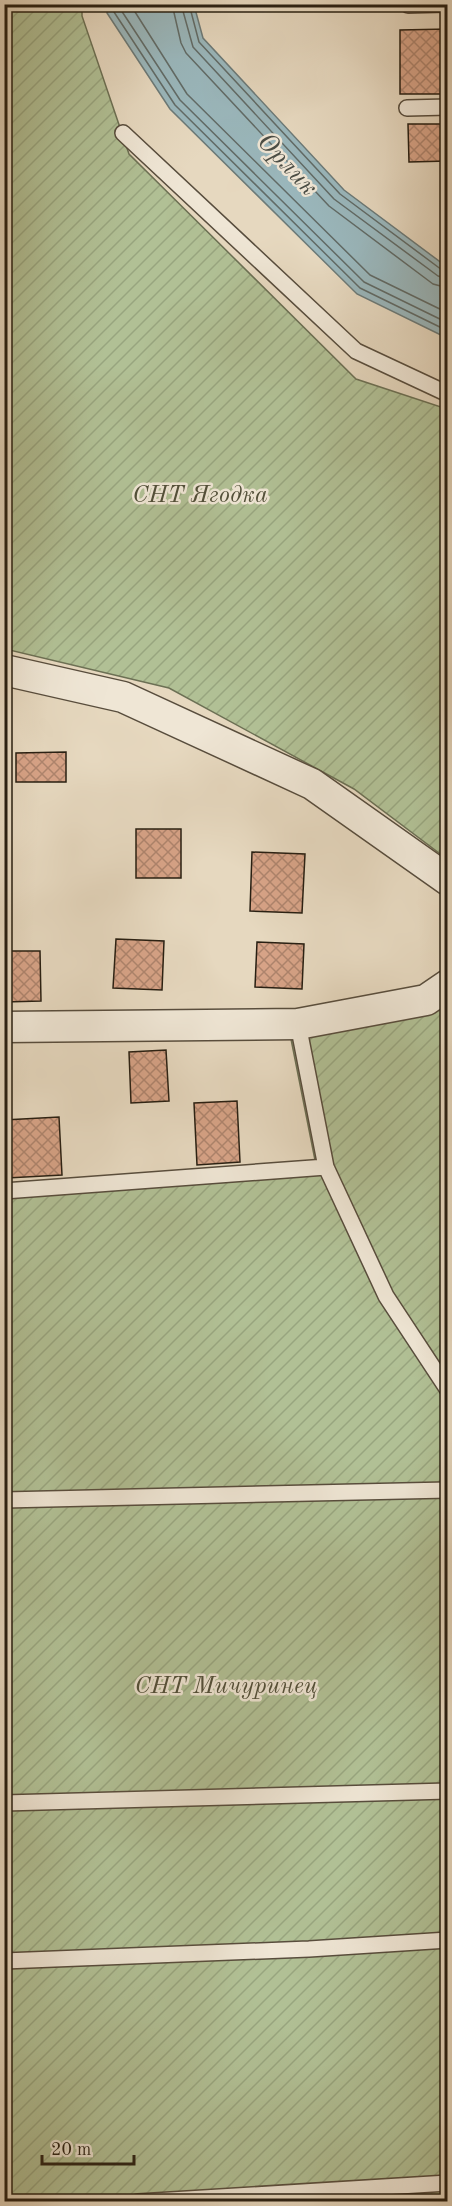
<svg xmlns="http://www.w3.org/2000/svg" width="452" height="2206" viewBox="0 0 452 2206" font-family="'Old Standard TT',serif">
<defs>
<pattern id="garden-furrows" width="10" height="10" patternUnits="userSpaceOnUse" patternTransform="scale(1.5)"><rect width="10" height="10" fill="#b1c095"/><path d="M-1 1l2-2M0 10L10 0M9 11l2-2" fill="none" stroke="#98a57f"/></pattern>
<pattern id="building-cross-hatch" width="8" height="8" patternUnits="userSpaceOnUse" patternTransform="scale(1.5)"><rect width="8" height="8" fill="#d7a387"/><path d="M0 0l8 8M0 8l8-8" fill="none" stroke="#ae846d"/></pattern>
</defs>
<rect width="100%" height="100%" fill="#e6d8bf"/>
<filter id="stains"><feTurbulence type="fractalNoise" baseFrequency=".00333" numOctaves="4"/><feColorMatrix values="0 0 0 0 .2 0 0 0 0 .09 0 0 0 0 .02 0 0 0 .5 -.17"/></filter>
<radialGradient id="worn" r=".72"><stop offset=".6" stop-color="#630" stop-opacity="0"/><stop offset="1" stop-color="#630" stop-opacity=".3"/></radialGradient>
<path fill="url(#garden-furrows)" stroke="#6c7054" stroke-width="1.5" d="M5 5H82V16L129 154 356 379 447 409V859L354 789 169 688 5 649Z
M447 1001V2201L5 2202V1190L317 1170 291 1039 427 1015Z"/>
<path fill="#9ab7bc" stroke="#6c7a78" stroke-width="1.5" d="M108 5H194L203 38 344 190 447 267V338L357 294 170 109 107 13Z"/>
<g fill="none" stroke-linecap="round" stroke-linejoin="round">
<path stroke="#616b67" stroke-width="1.5" d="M113 4 114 12 175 105 360 288 448 331
M121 4V10L180 100 364 282 448 323
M130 4 187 94 370 275 448 313
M172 4 181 43 186 53 329 206 433 284 448 288
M181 4 193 47 334 199 438 276 448 279
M189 4 199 42 340 194 442 270 448 271"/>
</g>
<path fill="url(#building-cross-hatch)" stroke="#281f12" stroke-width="1.5" d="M448 29V94H400V30Z
M408 124H448V161L409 162Z
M66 752V782H16V753Z
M136 829H181V878H136Z
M252 852 305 854 302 913 250 911Z
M116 939 164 941 162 990 113 988Z
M257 942 304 944 302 989 255 987Z
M4 951H40L41 1001 4 1002Z
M166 1050 169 1101 131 1103 129 1052Z
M237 1101 240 1162 197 1165 194 1103Z
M59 1117 62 1175 7 1178 4 1120Z"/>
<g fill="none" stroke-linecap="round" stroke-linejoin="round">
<defs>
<path id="service" d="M408 5 446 4
M407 108 448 107
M123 133 356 351 448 394
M298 1024 326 1167 386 1296 448 1390
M4 1191 326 1167
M4 1500 448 1490
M4 1803 448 1791
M4 1961 309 1949 448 1940
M138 2202 448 2183"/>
<path id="minor" d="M4 670 123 697 312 784 448 880
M4 1027 298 1024 426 1000 448 985"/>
</defs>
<use href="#service" stroke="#584d3d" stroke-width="18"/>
<use href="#minor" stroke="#584d3d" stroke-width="33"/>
<use href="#service" stroke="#efe6d5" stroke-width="15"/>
<use href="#minor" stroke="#efe6d5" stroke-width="30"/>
</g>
<g text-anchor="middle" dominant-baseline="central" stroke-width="5" stroke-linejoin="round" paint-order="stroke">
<g font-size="24" font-style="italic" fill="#514f39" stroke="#efe6d5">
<text x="200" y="496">СНТ Ягодка</text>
<text x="226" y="1687">СНТ Мичуринец</text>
</g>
<g font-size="26" font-style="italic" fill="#4a4d45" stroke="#efe6d5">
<text transform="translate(287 165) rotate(47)">Орлик</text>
</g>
</g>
<rect width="452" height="2206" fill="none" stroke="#e6d8bf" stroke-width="24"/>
<rect x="6" y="6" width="440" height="2194" fill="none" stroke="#281f12" stroke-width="3"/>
<rect x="12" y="12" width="428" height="2182" fill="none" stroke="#281f12" stroke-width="1.5"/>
<path d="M42 2155v9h92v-9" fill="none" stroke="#281f12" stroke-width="3"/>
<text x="51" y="2155" font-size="18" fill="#281f12" stroke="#efe6d5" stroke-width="4.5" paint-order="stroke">20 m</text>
<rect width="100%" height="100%" filter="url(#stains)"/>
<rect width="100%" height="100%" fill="url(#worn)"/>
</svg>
